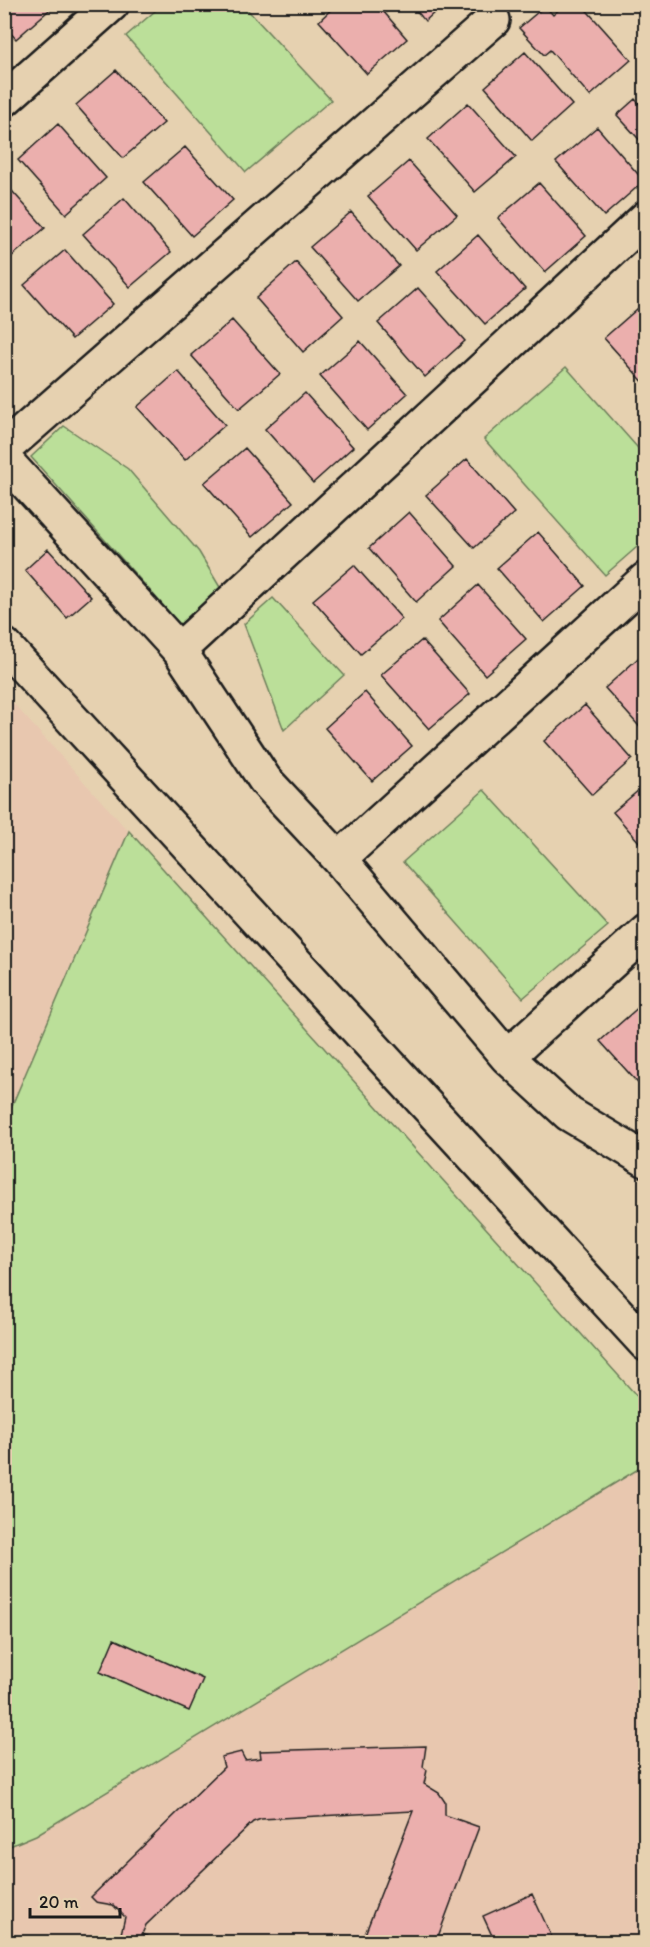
<svg xmlns="http://www.w3.org/2000/svg" width="650" height="1947" viewBox="0 0 650 1947" font-family="Itim,sans-serif">
<rect width="100%" height="100%" fill="#e6d1b0"/>
<filter id="ink" filterUnits="userSpaceOnUse"><feTurbulence type="fractalNoise" baseFrequency=".0167" numOctaves="2"/><feDisplacementMap in="SourceGraphic" scale="12" xChannelSelector="R" yChannelSelector="G"/><feConvolveMatrix kernelMatrix="1 2 1 2 8 2 1 2 1" color-interpolation-filters="sRGB"/></filter>
<g filter="url(#ink)">
<path fill="#e8c7af" d="M4 693 645 1405V1942H5Z"/>
<path fill="#bbdf99" stroke="#6c7e5a" stroke-width="1.5" d="M162 5H243L331 100 246 172 126 36Z
M566 367 645 456V540L605 575 484 439Z
M64 426 128 469 199 552 221 589 185 630 31 457Z
M273 598 344 675 284 730 244 624Z
M484 790 608 926 523 998 403 862Z
M129 831 645 1405V1465L36 1835 5 1848V1122Z"/>
<path fill="#ebafad" stroke="#1c1c1c" stroke-width="1.5" d="M4 4H56L16 39 4 26Z
M337 4H377L407 39 367 74 319 21Z
M411 4H444L425 21Z
M565 4H581L631 60 590 96 550 50 544 55 519 28 545 6 553 15Z
M525 52 572 105 532 141 485 87Z
M116 70 164 123 123 158 76 105Z
M635 99 643 108 646 106V147L617 115Z
M468 103 516 157 475 192 428 139Z
M58 124 106 178 66 214 18 160Z
M597 127 644 181 604 216 556 162Z
M185 147 233 200 192 236 144 182Z
M409 161 457 215 416 250 368 196Z
M4 182 45 228 4 263Z
M539 183 586 236 545 272 498 218Z
M124 198 171 252 130 287 83 234Z
M351 212 399 266 358 301 310 247Z
M478 235 525 289 485 324 437 271Z
M65 250 113 304 72 339 24 285Z
M296 262 343 316 303 352 256 298Z
M418 288 465 341 425 377 378 323Z
M644 303 646 304V385L604 338Z
M232 320 280 374 239 409 191 355Z
M360 341 407 394 367 430 320 376Z
M178 371 225 425 185 460 137 407Z
M305 393 353 447 313 483 265 429Z
M245 448 293 502 252 537 204 483Z
M467 459 514 513 474 548 426 495Z
M409 512 456 566 416 602 369 548Z
M538 532 585 586 544 622 497 568Z
M48 549 91 597 67 618 25 570Z
M354 565 402 619 361 654 313 600Z
M478 585 526 639 485 675 438 621Z
M422 640 470 694 429 729 381 675Z
M645 652H646V734L605 688Z
M365 692 412 746 372 781 325 728Z
M585 705 632 759 592 795 544 741Z
M646 784V850L613 812Z
M641 1005 646 1011V1092L600 1041Z
M114 1639 203 1679 189 1711 100 1672Z
M426 1746 423 1767 427 1770 424 1784 439 1793 445 1802V1815L479 1827 436 1942H362L413 1811 261 1819 253 1822 146 1925 142 1934 163 1942H122L120 1938 125 1917 113 1905 96 1902 91 1897 224 1767 221 1757 241 1752 245 1760 261 1758 260 1751Z
M532 1894 554 1942H495L483 1916Z"/>
<g fill="none" stroke-linecap="round" stroke-linejoin="round">
<defs>
<path id="minor" d="M4 100 112 4
M4 449 493 20
M4 459 179 650 265 780 339 859 507 1057 569 1114 646 1160
M4 645 646 1344
M179 650 646 218
M339 859 646 579
M507 1057 646 931"/>
</defs>
<use href="#minor" stroke="#1c1c1c" stroke-width="38"/>
<use href="#minor" stroke="#e6d1b0" stroke-width="33"/>
</g>
</g>
<rect width="650" height="1947" fill="none" stroke="#e6d1b0" stroke-width="24"/>
<rect x="12" y="12" width="626" height="1923" fill="none" stroke="#1c1c1c" stroke-width="2" filter="url(#ink)"/>
<path d="M30 1908v9h90v-9" fill="none" stroke="#1c1c1c" stroke-width="3"/>
<text x="39" y="1908" font-size="18" fill="#1c1c1c" stroke="#e6d1b0" stroke-width="4.5" paint-order="stroke">20 m</text>
</svg>
